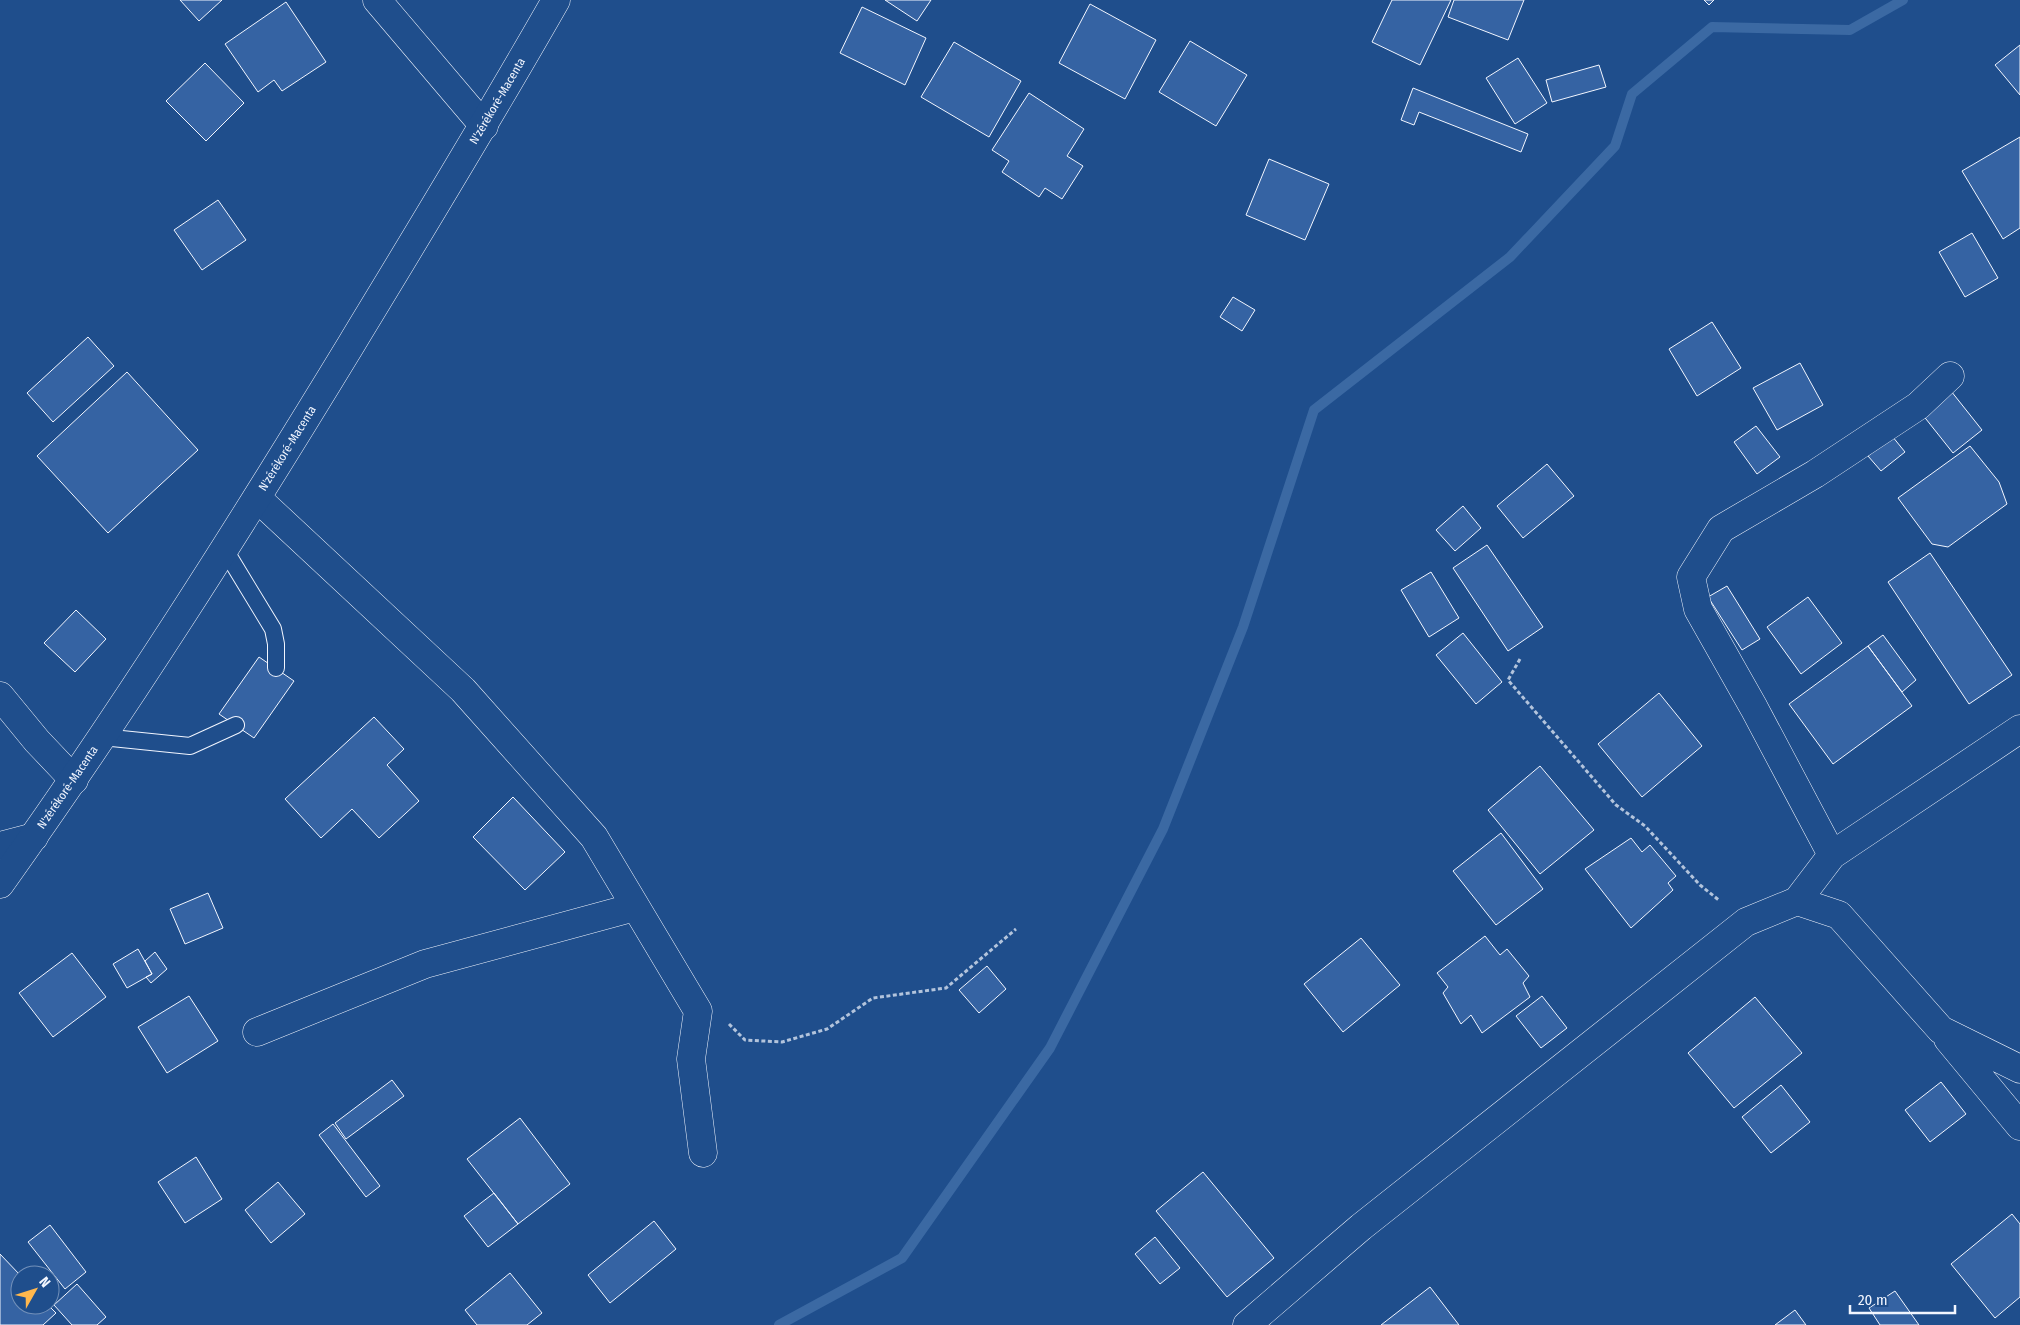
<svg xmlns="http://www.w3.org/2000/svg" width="2020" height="1325" viewBox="0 0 2020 1325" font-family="'Fira Sans Condensed',sans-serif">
<rect width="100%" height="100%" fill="#1f4e8c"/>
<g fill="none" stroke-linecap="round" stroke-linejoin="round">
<path stroke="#3b69a3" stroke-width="10" d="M779 1325 902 1258 1050 1048 1163 829 1243 627 1314 410 1510 257 1615 146 1632 94 1712 27 1850 30 1903 0"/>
</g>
<path fill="#3563a3" stroke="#f2f6ff" d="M180 0H222L199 21Z
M885 0H931L917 21Z
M1392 0H1451L1420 65 1372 42Z
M1454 0H1524L1508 40 1448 17Z
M1704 0H1714L1709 5Z
M286 2 326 62 282 91 274 80 258 92 225 44Z
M1090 4 1156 40 1125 99 1059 63Z
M862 7 926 38 905 85 840 53Z
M1190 41 1247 75 1216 126 1159 92Z
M954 42 1021 81 989 137 921 97Z
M2020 45V95L1995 65Z
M1518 58 1547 103 1515 124 1486 78Z
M205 63 244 103 206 141 166 101Z
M1599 65 1606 87 1552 102 1546 80Z
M1413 88 1528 134 1521 152 1419 112 1414 125 1401 120Z
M1029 93 1084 129 1067 156 1083 166 1062 199 1045 188 1039 197 1002 172 1009 161 992 150Z
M2020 137V228L2003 239 1962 171Z
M1269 159 1329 184 1305 240 1246 215Z
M218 200 246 240 202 270 174 230Z
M1972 233 1998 278 1965 297 1939 252Z
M1233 297 1255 310 1242 331 1220 317Z
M1712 322 1741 368 1697 396 1669 349Z
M88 337 114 366 53 422 27 393Z
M1800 363 1823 405 1777 430 1753 388Z
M127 372 198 450 108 533 37 456Z
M1951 391 1982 430 1953 453 1922 414Z
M1756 426 1780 457 1757 474 1734 442Z
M1892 436 1905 452 1881 471 1868 456Z
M1970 446 1999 482 2007 504 1948 547 1932 544 1898 498Z
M1547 464 1574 496 1523 538 1497 506Z
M1463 506 1481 528 1455 551 1436 530Z
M1487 545 1543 627 1508 651 1453 568Z
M1930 553 2012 675 1969 704 1888 582Z
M1431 572 1459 618 1429 637 1401 590Z
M1727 586 1760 639 1742 650 1708 597Z
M1808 597 1842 643 1801 674 1767 627Z
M76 610 106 639 75 672 44 643Z
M1463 633 1502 682 1476 704 1436 655Z
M1883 635 1916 680 1902 692 1868 646Z
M1868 646 1912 706 1833 764 1789 704Z
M259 657 294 681 254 738 219 714Z
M1659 693 1702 746 1642 797 1598 744Z
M374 717 404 749 387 765 419 801 379 838 352 809 321 838 285 799Z
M1540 766 1594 830 1540 874 1488 810Z
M513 797 565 852 525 890 473 837Z
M1501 833 1543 889 1496 925 1453 871Z
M1631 838 1642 852 1650 845 1676 876 1668 883 1673 890 1631 928 1585 869Z
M208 893 223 928 185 944 170 909Z
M1485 936 1500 955 1507 949 1529 976 1523 983 1530 997 1482 1033 1471 1015 1461 1024 1443 993 1448 987 1437 973Z
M1361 938 1400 985 1343 1032 1304 984Z
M138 949 152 974 127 988 113 964Z
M155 952 167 969 151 983 146 977 152 974 145 961Z
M72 953 106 997 53 1037 19 993Z
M987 966 1006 989 979 1013 959 990Z
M189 996 218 1041 167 1073 138 1027Z
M1542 996 1567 1028 1541 1048 1516 1016Z
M1755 997 1802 1053 1734 1108 1688 1053Z
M392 1080 404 1096 346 1139 335 1123Z
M1941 1082 1966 1114 1930 1142 1905 1110Z
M1781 1085 1810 1122 1771 1153 1742 1117Z
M520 1118 570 1184 518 1224 467 1159Z
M333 1124 380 1186 366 1197 319 1135Z
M196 1157 222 1199 185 1223 158 1182Z
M1203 1172 1274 1258 1227 1297 1156 1211Z
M278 1182 305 1214 271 1243 245 1210Z
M494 1193 518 1224 488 1247 464 1216Z
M2012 1214 2020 1224V1297L1995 1318 1951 1264Z
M654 1221 676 1249 610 1303 588 1275Z
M50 1225 86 1272 65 1289 28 1242Z
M1155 1237 1180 1268 1160 1284 1135 1254Z
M0 1254 20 1275V1305H48L56 1313 43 1325H0Z
M510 1273 542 1313 527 1325H477L465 1310Z
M77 1284 106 1317 97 1325H72L54 1305Z
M1430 1287 1459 1325H1381Z
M1895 1291 1919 1325H1880L1869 1308Z
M1795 1310 1806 1325H1775Z"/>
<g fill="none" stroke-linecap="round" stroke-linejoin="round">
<defs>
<path id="lane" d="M225 550 273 629 276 644V668
M102 737 190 746 236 725"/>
<path id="street" d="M377 0 484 126
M257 498 463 690 594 837 698 1011 691 1059 703 1153
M0 696 37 741 74 780
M0 846 34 837
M1832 855 1754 708 1698 609 1691 577 1721 529 1815 474 1918 406 1950 376
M1797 901 1832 855 2020 729
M257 1032 425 964 635 907
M1948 1039 2020 1126
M1247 1325 1361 1227 1746 922 1797 901 1839 915 1941 1030 2020 1069"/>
<g id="highway">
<path id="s1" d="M0 884C125 709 240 527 352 343 421 229 490 116 556 0"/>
</g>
</defs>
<use href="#lane" stroke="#f2f6ff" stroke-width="18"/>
<use href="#street" stroke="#f2f6ff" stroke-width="29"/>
<use href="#highway" stroke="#f2f6ff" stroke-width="29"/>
<path stroke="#b3c4dc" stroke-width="3" stroke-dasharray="4 2.5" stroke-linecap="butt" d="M1520 659 1508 680 1616 805 1645 826 1700 885 1720 901
M729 1024 745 1040 782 1042 827 1029 873 998 946 988 1016 929"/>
<use href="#lane" stroke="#1f4e8c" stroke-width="16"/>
<use href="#street" stroke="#1f4e8c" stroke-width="28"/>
<use href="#highway" stroke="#1f4e8c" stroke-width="28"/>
</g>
<g text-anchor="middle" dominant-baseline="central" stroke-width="4" stroke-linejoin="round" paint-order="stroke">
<g font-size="12" fill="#f2f6ff" stroke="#1f4e8c">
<text stroke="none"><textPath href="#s1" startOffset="928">N'zérékoré-Macenta</textPath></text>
<text stroke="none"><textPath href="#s1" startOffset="522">N'zérékoré-Macenta</textPath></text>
<text stroke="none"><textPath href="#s1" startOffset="118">N'zérékoré-Macenta</textPath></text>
</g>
</g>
<g transform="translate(35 1290) rotate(51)"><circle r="24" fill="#1f4e8c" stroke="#7391ba"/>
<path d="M0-4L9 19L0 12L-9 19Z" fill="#ffb74d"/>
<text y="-8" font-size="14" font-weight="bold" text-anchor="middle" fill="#f2f6ff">N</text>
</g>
<path d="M1850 1305v8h105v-8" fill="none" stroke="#f2f6ff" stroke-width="2.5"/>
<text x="1858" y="1305" font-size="15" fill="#f2f6ff" stroke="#1f4e8c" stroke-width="4" paint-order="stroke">20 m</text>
</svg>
